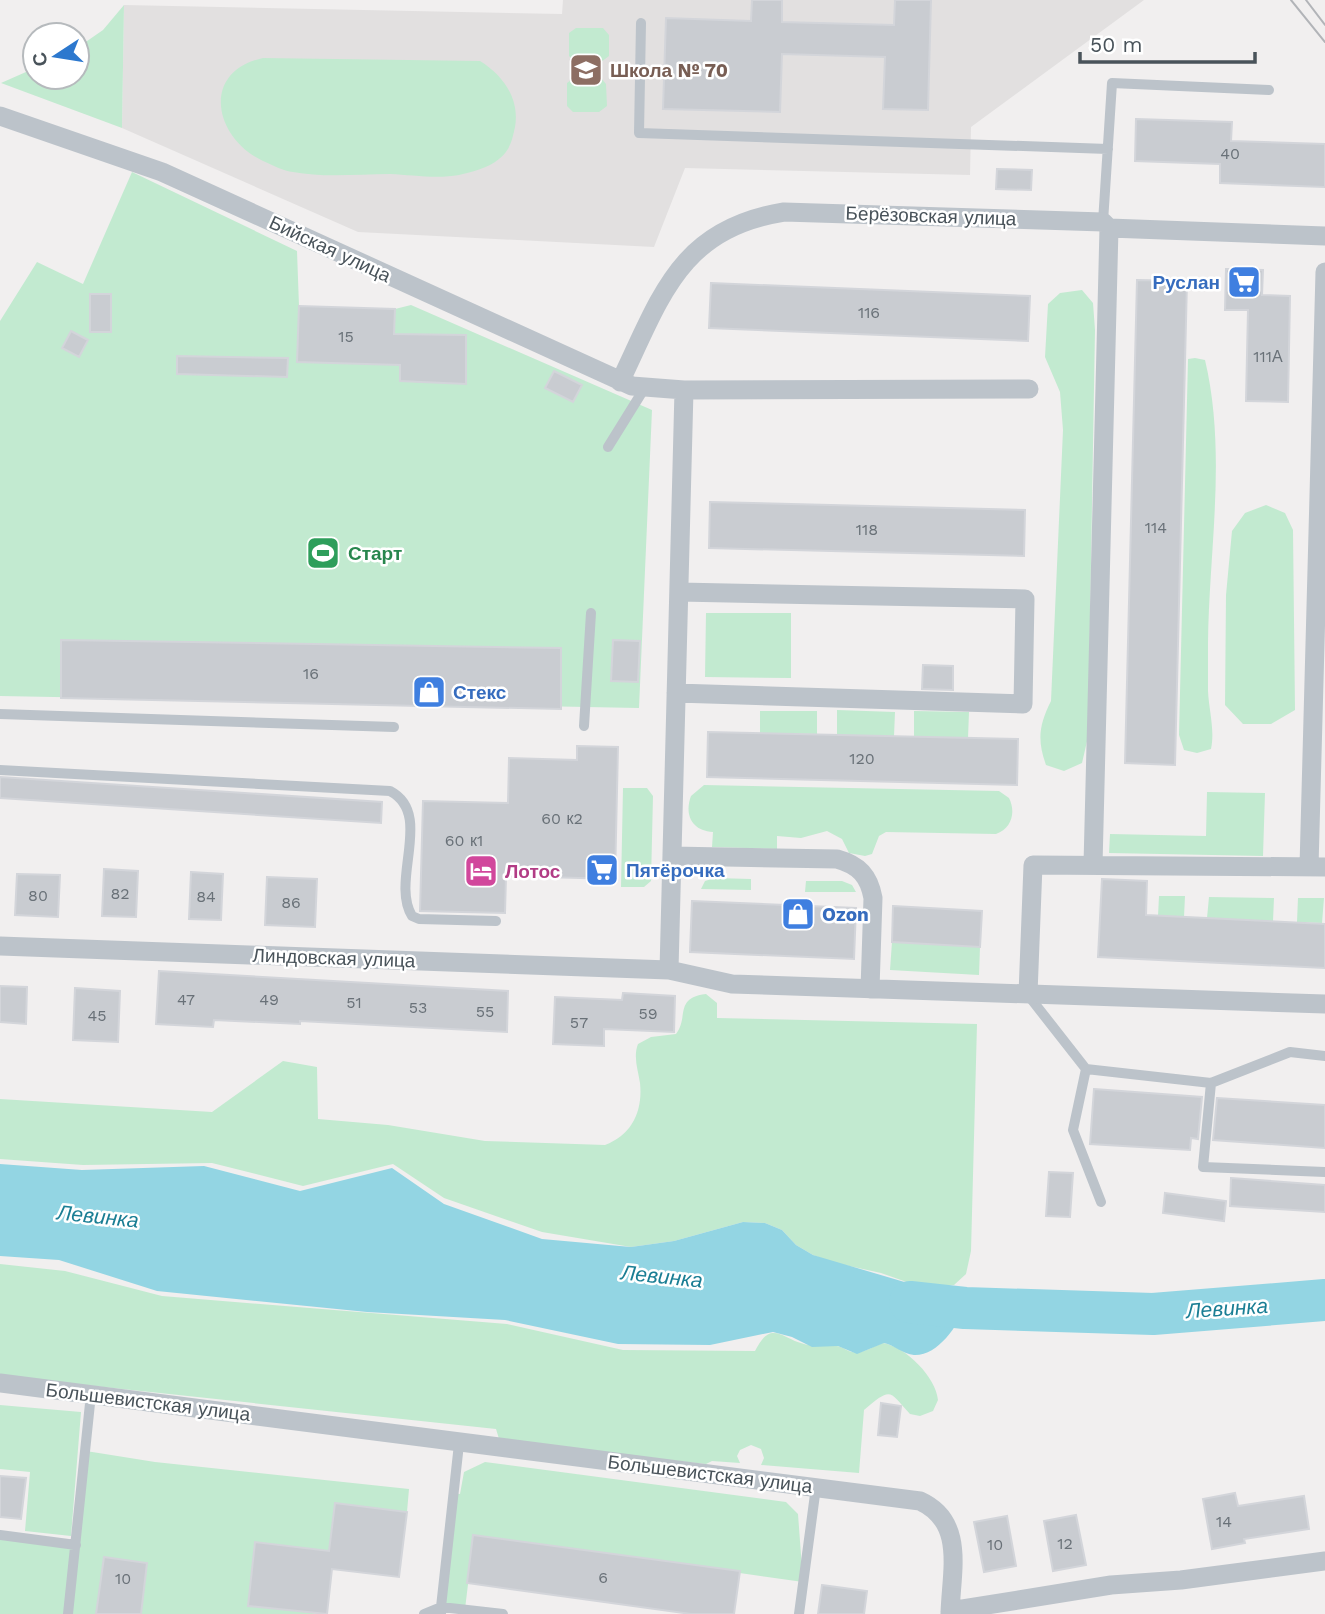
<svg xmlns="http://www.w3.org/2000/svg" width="1325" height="1614" viewBox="0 0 1325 1614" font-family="'Work Sans',sans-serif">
<rect width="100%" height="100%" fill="#f1efef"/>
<path fill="#e2e0e0" d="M563 0H1144L971 127 970 175 685 168 654 247 358 232 122 128 124 5 562 14Z"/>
<path fill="#c2ead0" d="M124 5 122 128 1 83 35 68V77H77V48L103 30Z
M576 28H603L609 35V56L601 62H575L569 56V33Z
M263 58 480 61C503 75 520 99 515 127 512 141 510 150 499 159 488 168 472 172 459 175 438 179 411 175 390 174 359 174 324 178 293 172 284 171 272 165 263 161 214 138 200 72 263 58Z
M574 78H601L606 84 607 106 599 112H573L567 106V83Z
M132 172 297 251 299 306 395 309 411 305 652 410 639 708 0 696V321L37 262 83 284Z
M1082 290 1093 303 1095 330 1088 737 1082 763 1064 771 1046 765C1037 740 1039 725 1051 701L1063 430 1060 392 1045 357 1048 304 1060 293Z
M1195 358 1205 360C1227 453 1209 549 1208 643 1208 659 1208 675 1208 691 1209 711 1215 730 1211 749L1197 753 1184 750 1179 735 1188 359Z
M1266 505 1285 513 1293 530 1295 710 1271 724H1243L1225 705 1226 595 1232 531 1245 513Z
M706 613H791V678L705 677Z
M837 710 895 712 894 736 837 735Z
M760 711H817V734L760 733Z
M914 711 969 712 968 738 914 737Z
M704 785 999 791 1009 798C1016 812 1012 828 996 834L886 832 879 836 872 854 865 856 849 853 842 839 827 831 801 838 777 836V849L712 847 713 832C692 831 684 815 691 796Z
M623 788H647L653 796 651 881 644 887H621Z
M1207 792 1265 793 1263 856 1109 853 1110 834 1206 836Z
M715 878 751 879V890L701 889 705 881Z
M806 881H842L852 885 856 892H805Z
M1159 896H1185L1184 917 1158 916Z
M1209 897 1274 898 1273 921 1207 918Z
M1298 898H1324L1322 923 1297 922Z
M892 942 980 947 979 975 890 970Z
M706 994 717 1003V1018L977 1024 971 1251 966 1274 954 1285 918 1286 881 1273 831 1262 813 1255 796 1245 782 1230 765 1223 743 1222 674 1241 631 1247 542 1232 444 1198 393 1164 303 1186 212 1163 83 1165 0 1159V1099L212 1112 283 1061 317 1067 318 1119 388 1125 485 1141 605 1145C632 1135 643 1111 640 1083 638 1070 633 1057 638 1044L651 1037 676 1034C689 1017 674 998 706 994Z
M0 1264 65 1271 162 1296 507 1324 623 1350 755 1351C771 1319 781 1338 804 1344 814 1347 826 1345 837 1346 843 1347 847 1351 852 1352 864 1354 873 1346 883 1343 906 1347 936 1377 938 1400L933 1411 920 1416 910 1414C889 1391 892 1386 864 1410L859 1473 761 1465 764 1458 761 1449 751 1445 740 1450 737 1456 740 1463 712 1461 706 1464 500 1442 496 1429 0 1376Z
M0 1405 81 1412 71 1536 25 1531 30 1472 0 1469Z
M86 1451 155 1462 409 1489 407 1512 335 1504 329 1551 255 1542 249 1604 319 1614H141L147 1563 104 1557 96 1614H0V1535L76 1545Z
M485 1462 786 1502 798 1514 803 1582 474 1535 465 1609 441 1607 453 1493 460 1494 464 1472Z"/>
<path fill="#93d5e3" d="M0 1164 82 1170 204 1166 300 1191 392 1168 444 1204 542 1239 631 1247 674 1241 743 1222 765 1223 782 1230 796 1245 813 1255 918 1286 947 1290 958 1296 965 1308C957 1326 938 1356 914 1355 903 1354 894 1345 884 1343L857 1354 838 1346 812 1347 792 1337 773 1332 710 1345 618 1344 505 1320 367 1312 157 1291 59 1260 0 1256Z"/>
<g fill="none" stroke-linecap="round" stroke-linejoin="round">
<path stroke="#93d5e3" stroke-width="42" d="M910 1302 965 1308 1153 1314 1325 1300"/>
</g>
<path fill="#c9ccd1" stroke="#d3d5da" stroke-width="2" d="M752 0H782V22L894 25 895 0H931L928 110 883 109 885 57 782 54 780 112 663 109 666 18 751 21Z
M1136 119 1232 122 1231 141 1325 144V187L1220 183V164L1135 161Z
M997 169 1032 170 1031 190 996 189Z
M1226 269 1263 270 1262 295 1290 296 1288 402 1246 401 1248 310H1225Z
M1137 280 1187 281 1175 765 1125 763Z
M711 283 1030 296 1028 341 709 328Z
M90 294H111V332H90Z
M299 306 395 309 394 334 466 335V384L400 381V365L297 362Z
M71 331 88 340 79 357 62 348Z
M177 356 288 358 287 377 177 374Z
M554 371 582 385 573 402 545 388Z
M710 502 1025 510 1024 556 709 548Z
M61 640 561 648V709L61 698Z
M613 640 640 641 638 682 611 681Z
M923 665 953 666V690L922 689Z
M708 732 1018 739 1017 785 707 777Z
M577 746 618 747 615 879 506 876 505 913 420 911 423 801 508 803 509 758 577 760Z
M0 777 382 802 381 823 0 798Z
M104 869 138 871 136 917 102 916Z
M191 872 223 874 221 920 189 919Z
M17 874 60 875 58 917 15 915Z
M267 877 317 879 315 927 265 925Z
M1102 879 1147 881 1146 915 1325 924V968L1098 957Z
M692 901 856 908 854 959 690 952Z
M893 906 982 911 980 947 892 942Z
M159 971 508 991 507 1032 300 1021V1024L214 1020 213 1027 156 1024Z
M0 986 27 987 26 1024 0 1022Z
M75 988 120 991 118 1042 73 1040Z
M623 993 675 996 674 1032 604 1029V1046L553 1044 555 997 622 1000Z
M1094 1089 1202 1097 1198 1139 1191 1138 1190 1150 1090 1144Z
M1217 1098 1325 1105V1148L1213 1140Z
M1049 1172 1073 1173 1070 1217 1046 1216Z
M1231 1178 1325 1185V1212L1230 1206Z
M1165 1193 1226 1201 1224 1221 1163 1213Z
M881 1403 901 1406 897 1437 878 1435Z
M0 1476 26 1478 21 1519 0 1517Z
M1235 1493 1238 1506 1304 1496 1309 1529 1244 1539 1245 1543 1212 1549 1203 1499Z
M335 1503 407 1512 399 1577 332 1569 327 1614 248 1606 255 1542 329 1551Z
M1076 1515 1086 1565 1053 1571 1044 1521Z
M1007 1516 1016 1566 984 1572 974 1522Z
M473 1535 740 1571 734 1614H691L467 1583Z
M104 1557 147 1563 141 1614H96Z
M822 1585 867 1591 864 1614H818Z"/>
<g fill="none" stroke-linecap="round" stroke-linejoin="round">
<path stroke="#bcc3ca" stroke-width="10" d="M641 23 639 133 1108 149
M1103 222 1112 83 1269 90
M608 447 644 389
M0 714 394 727
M584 726 591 613
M0 770 390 791C434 814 390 880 412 916L419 919 496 921
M1028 995 1086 1069 1211 1083 1203 1167 1325 1172
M1086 1069 1073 1130 1101 1202
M1211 1083 1290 1052 1325 1056
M459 1444 441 1607 503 1614
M0 1535 76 1545
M68 1614 91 1394
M424 1614 441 1607V1614
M799 1614 816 1487"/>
<path stroke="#bcc3ca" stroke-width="19" d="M0 116 162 172 632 386 684 390 1029 389
M620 382C661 297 679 229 784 212L1103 222 1109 228 1325 236
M676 693 1023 704 1025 599 679 592
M672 856 837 859C859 865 869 876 873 898L870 989
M1093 865 1109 228
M1309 867 1325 272
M0 946 669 970 732 984 1325 1004
M669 970 684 390
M1028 994 1033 865 1325 867
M0 1383 920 1501C966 1522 951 1572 950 1614
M950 1611 1111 1585 1181 1580 1325 1561"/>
<path stroke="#b2b4b8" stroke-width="2" d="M1291 0 1325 42
M1306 0 1325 25"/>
</g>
<defs>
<symbol id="school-square" viewBox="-11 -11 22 22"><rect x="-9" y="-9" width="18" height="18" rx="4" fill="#8d6e63" stroke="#fff"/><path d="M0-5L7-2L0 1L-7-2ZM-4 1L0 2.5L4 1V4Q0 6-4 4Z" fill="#fff"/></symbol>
<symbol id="supermarket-square" viewBox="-11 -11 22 22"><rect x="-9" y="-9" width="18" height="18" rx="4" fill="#3f7fe0" stroke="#fff"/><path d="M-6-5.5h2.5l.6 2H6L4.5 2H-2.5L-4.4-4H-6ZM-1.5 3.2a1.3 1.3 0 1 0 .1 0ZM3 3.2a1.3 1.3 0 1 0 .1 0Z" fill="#fff"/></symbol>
<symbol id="stadium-square" viewBox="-11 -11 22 22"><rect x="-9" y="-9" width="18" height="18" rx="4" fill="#2e9e5b" stroke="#fff"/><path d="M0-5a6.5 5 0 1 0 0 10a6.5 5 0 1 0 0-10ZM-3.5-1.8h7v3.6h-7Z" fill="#fff"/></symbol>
<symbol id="shop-square" viewBox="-11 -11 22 22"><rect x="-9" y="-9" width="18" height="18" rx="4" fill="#3f7fe0" stroke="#fff"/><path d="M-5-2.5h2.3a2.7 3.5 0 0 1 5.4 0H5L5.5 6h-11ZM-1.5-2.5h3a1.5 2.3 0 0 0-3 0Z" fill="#fff"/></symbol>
<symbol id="hotel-square" viewBox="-11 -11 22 22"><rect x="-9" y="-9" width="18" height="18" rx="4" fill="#d1479c" stroke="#fff"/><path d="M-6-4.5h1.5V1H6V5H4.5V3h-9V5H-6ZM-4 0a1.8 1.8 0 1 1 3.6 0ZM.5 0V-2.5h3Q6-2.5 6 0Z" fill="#fff"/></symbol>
</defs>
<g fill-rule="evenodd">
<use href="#school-square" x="567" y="51" width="38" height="38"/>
<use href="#supermarket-square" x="1225" y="263" width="38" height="38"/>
<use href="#stadium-square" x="304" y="534" width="38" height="38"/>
<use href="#shop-square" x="410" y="673" width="38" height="38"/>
<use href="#supermarket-square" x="583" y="851" width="38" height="38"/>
<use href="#hotel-square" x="462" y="852" width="38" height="38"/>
<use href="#shop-square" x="779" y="895" width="38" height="38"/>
</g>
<g text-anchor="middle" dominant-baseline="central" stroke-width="5" stroke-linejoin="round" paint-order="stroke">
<g font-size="16" fill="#697178">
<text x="1230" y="153">40</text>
<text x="869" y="312">116</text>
<text x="346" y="336">15</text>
<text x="1268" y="356">111А</text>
<text x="1156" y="527">114</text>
<text x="867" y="529">118</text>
<text x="311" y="673">16</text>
<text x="862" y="758">120</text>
<text x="562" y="818">60 к2</text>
<text x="464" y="840">60 к1</text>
<text x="120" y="893">82</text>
<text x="38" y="895">80</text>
<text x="206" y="896">84</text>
<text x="291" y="902">86</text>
<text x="186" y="999">47</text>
<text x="269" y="999">49</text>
<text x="354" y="1002">51</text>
<text x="418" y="1007">53</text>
<text x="485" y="1011">55</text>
<text x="648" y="1013">59</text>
<text x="97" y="1015">45</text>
<text x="579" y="1022">57</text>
<text x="1224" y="1521">14</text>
<text x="1065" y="1543">12</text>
<text x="995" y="1544">10</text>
<text x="603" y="1577">6</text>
<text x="123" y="1578">10</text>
</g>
<g font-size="19" font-weight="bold" fill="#785e54" stroke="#fff" text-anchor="start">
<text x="610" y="70">Школа № 70</text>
</g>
<g font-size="19" fill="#49535a" stroke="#fff">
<text transform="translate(931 216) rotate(2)">Берёзовская улица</text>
<text transform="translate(330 249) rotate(25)">Бийская улица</text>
<text transform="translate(334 958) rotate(2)">Линдовская улица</text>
<text transform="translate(148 1402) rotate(7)">Большевистская улица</text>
<text transform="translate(710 1474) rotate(7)">Большевистская улица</text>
</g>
<g font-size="19" font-weight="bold" fill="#366cbe" stroke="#fff" text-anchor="start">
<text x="1220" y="282" text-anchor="end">Руслан</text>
<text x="453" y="692">Стекс</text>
<text x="626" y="870">Пятёрочка</text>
<text x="822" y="914">Ozon</text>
</g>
<g font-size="19" font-weight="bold" fill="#27864d" stroke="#fff" text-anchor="start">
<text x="348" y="553">Старт</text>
</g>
<g font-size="19" font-weight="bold" fill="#b23c85" stroke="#fff" text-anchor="start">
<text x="505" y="871">Лотос</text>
</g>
<g font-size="21" font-style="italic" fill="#1a7e94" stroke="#fff">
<text transform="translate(98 1216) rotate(6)">Левинка</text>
<text transform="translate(662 1276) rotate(6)">Левинка</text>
<text transform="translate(1227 1308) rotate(-4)">Левинка</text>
</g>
</g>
<g transform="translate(56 56) rotate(258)"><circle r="33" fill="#ffffff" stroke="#b6babd" stroke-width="2"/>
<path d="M0-5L12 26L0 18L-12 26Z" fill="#2c78ce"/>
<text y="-10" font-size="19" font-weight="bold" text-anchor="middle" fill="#49535a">С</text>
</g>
<path d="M1080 52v10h175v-10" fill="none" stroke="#49535a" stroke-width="3.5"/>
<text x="1090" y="52" font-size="21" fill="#49535a" stroke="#ffffff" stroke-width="5" paint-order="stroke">50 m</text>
</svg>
